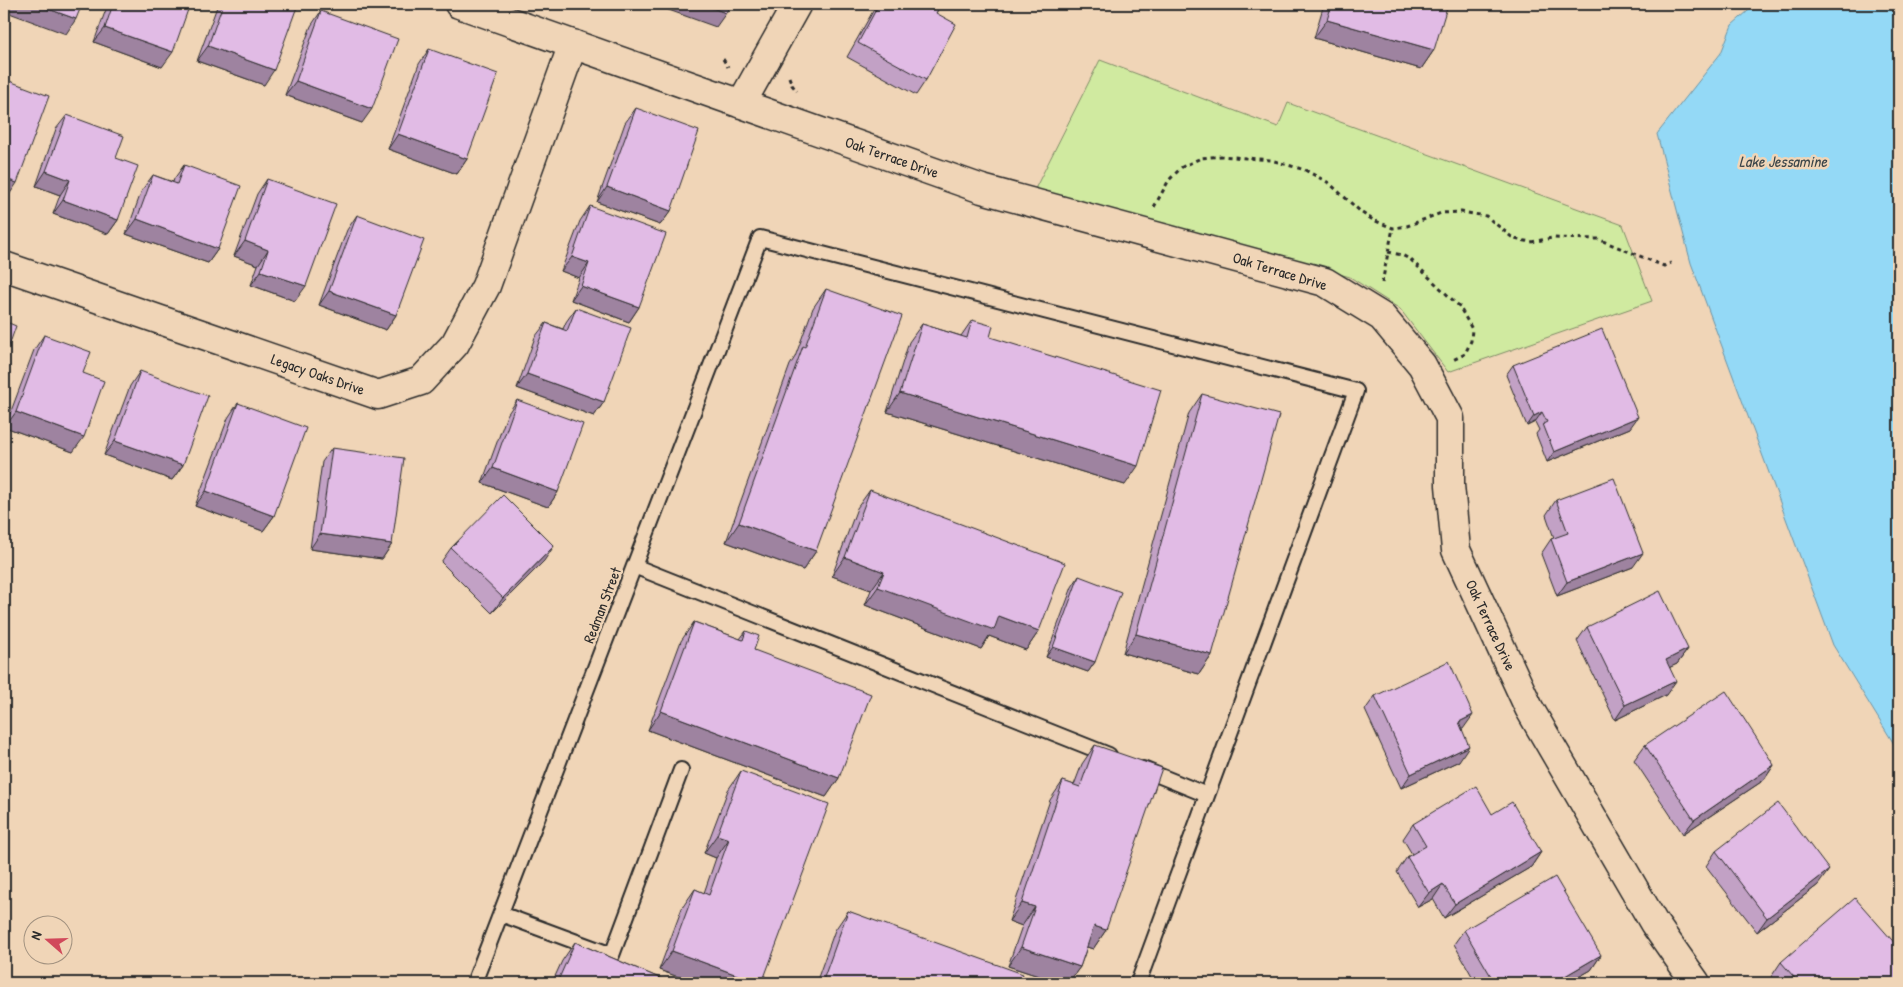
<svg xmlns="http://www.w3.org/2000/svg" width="1903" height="987" viewBox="0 0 1903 987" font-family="'Patrick Hand',sans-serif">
<rect width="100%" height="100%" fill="#f0d5b7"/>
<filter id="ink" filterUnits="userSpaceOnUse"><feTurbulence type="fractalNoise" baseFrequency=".02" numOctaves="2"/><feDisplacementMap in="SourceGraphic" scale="10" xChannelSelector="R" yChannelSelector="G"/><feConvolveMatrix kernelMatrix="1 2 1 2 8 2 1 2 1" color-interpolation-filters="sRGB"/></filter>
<g filter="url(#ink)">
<path fill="#d0eaa0" stroke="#7e8a66" d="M1100 60 1278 127 1288 103 1623 225 1652 301 1448 372 1400 309 1350 277 1035 189Z"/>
<path fill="#94d9f6" stroke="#6a93a5" d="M1756 4H1899V752L1833 645 1691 263 1657 134 1721 53 1732 25Z"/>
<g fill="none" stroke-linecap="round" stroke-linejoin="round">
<defs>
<path id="service" d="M634 566 1109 755
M1143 769 1207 795
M501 914 612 955 681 770
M474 983 760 238 1356 391 1138 983"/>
<path id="minor" d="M459 4 982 189 1325 282 1382 317 1422 365 1450 418V485L1456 550 1529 708 1654 923 1696 983
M741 104 797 4
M4 266 378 395 421 381 455 344 486 286 573 44"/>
</defs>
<use href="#service" stroke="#2b2b2b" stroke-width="18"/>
<use href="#minor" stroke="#2b2b2b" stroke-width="31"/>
<path stroke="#2b2b2b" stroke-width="3" stroke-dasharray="4 4" stroke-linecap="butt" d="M723 59 728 67
M789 77 792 85 797 91
M1154 207 1169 180 1182 167 1201 158 1221 156 1271 160 1305 170 1329 183 1362 213 1373 220 1393 228 1407 226 1441 213 1461 212 1486 216 1514 239 1531 242 1552 238 1598 239 1664 266 1671 263
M1388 252 1402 255 1411 260 1459 306 1472 329 1471 341 1465 354 1451 361
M1382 283 1393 228"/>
<use href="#service" stroke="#f0d5b7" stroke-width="14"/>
<use href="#minor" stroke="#f0d5b7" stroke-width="28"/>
</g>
<path fill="#c2a1c5" stroke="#2b2b2b" d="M108 4H190L162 67 94 42Z
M218 4H298L264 85 197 61Z
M877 4H941L936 13 926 80 916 95 847 57Z
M1324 4H1437L1434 50 1421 69 1314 38Z
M321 11 362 123 285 95 311 26Z
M429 49 467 159 457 174 388 149 419 64Z
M636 108 671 211 660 225 597 202 625 123Z
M67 115 116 158 118 220 108 234 53 214 60 195 36 186 56 129Z
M184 165 218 249 208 263 126 234 142 190 153 175 173 182 174 179Z
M267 179 295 301 251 285 258 265 234 256 257 194Z
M590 206 639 307 629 322 571 300 579 278 561 271 580 221Z
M357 215 396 315 386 330 319 305 347 230Z
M826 289 816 551 803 570 726 542 790 365 795 357 813 308Z
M576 308 604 402 594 416 517 388 535 337 546 323 563 329 566 322Z
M972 320 990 337 1125 485 887 412 909 342 922 324 961 336Z
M44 335 83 373 73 452 5 427 34 350Z
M1513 365 1630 428 1547 462 1536 434 1539 430 1535 422 1527 426 1506 375Z
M140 371 183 465 172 480 104 455 130 386Z
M1202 394 1212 655 1199 674 1123 653 1189 413Z
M517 400 558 492 548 507 482 483 507 415Z
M238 403 274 516 263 531 195 506 228 418Z
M332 448 392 544 382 559 310 549 322 462Z
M870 490 1039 631 1026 650 989 636 981 649 865 605 871 590 832 576 857 508Z
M1556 500 1633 567 1557 596 1541 554 1551 539 1554 538 1546 515Z
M451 548 544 561 492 613 441 562Z
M1079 576 1095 662 1088 672 1046 657 1072 587Z
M694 622 740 639 746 631 754 650 839 778 826 797 648 730 681 641Z
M1587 627 1688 649 1677 664 1670 667 1666 695 1615 720 1577 641Z
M1375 696 1463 729 1462 730 1459 761 1401 788 1365 710Z
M1095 745 1106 930 1093 949 1087 947 1080 967 1068 983H1060L1008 966 1022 926 1009 921 1050 800 1063 781 1074 785 1082 764Z
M1645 745 1774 765 1764 780 1683 834 1634 760Z
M741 771 762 983H695L659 970 682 908 695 889 704 893 716 858 704 853 728 790Z
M1492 814 1541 852 1531 867 1444 918 1433 899 1418 907 1397 872 1407 857 1412 854 1403 839 1413 824Z
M1716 851 1818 885 1757 932 1706 866Z
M848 911 1020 983H816L835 930Z
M1464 930 1601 955 1591 970 1568 983H1476L1454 944Z
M575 942 671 983H552L562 961Z
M1781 962 1899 983H1776L1771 977Z"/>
<path fill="#9e83a0" stroke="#2b2b2b" d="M4 4H35L76 19 66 34 4 11Z
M652 4H702L726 13 716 27Z
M1327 20 1434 50 1421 69 1314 38Z
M105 28 173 52 162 67 94 42Z
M208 46 274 70 264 85 197 61Z
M296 81 372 109 362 123 285 95Z
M398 134 467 159 457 174 388 149Z
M46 171 70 180 60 195 36 186Z
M4 178 17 183 7 198 4 196Z
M607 187 671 211 660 225 597 202Z
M63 200 118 220 108 234 53 214Z
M137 219 218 249 208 263 126 234Z
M245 241 268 250 258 265 234 256Z
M572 257 589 263 579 278 561 271Z
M261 271 306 286 295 301 251 285Z
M581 286 639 307 629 322 571 300Z
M329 291 396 315 386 330 319 305Z
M527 374 604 402 594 416 517 388Z
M900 393 1138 466 1125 485 887 412Z
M16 412 84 437 73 452 5 427Z
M1542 412 1535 422 1527 426 1534 416Z
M1638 417 1630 428 1547 462 1554 452Z
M115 441 183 465 172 480 104 455Z
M493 468 558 492 548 507 482 483Z
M206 491 274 516 263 531 195 506Z
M739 523 816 551 803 570 726 542Z
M320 534 392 544 382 559 310 549Z
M554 546 544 561 492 613 503 598Z
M1643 553 1633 567 1557 596 1567 582Z
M845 557 884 572 871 590 832 576Z
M878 587 999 616 1039 631 1026 650 989 636 981 649 865 605Z
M1136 634 1212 655 1199 674 1123 653Z
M1053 647 1095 662 1088 672 1046 657Z
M1688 649 1677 664 1656 674 1666 660Z
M1676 681 1666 695 1615 720 1625 705Z
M661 711 839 778 826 797 648 730Z
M1473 715 1463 729 1448 737 1459 722Z
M1469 746 1459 761 1401 788 1411 774Z
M1774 765 1764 780 1683 834 1694 820Z
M717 835 729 839 716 858 704 853Z
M1541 852 1531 867 1444 918 1455 904Z
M1829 870 1818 885 1757 932 1767 918Z
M1443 884 1433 899 1418 907 1429 893Z
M1022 903 1035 907 1022 926 1009 921Z
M1094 926 1106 930 1093 949 1081 945Z
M1021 947 1080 967 1068 983H1060L1008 966Z
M672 951 759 983H695L659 970Z
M1601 955 1591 970 1568 983H1553Z"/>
<path fill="#e1bbe5" stroke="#2b2b2b" d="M35 4H82L76 19Z
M113 4H190L173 52 105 28Z
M223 4H298L274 70 208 46Z
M702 4H730L726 13Z
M879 4H941L936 13 956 24 926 80 858 43Z
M1332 4H1437L1447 7 1434 50 1327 20Z
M321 11 398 39 372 109 296 81Z
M429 49 498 74 467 159 398 134Z
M4 79 49 96 17 183 4 178Z
M636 108 699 131 671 211 607 187Z
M67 115 124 136 116 158 138 166 118 220 63 200 70 180 46 171Z
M184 165 241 186 218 249 137 219 153 175 177 184Z
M267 179 336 204 306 286 261 271 268 250 245 241Z
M590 206 666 234 639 307 581 286 589 263 572 257Z
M357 215 424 240 396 315 329 291Z
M826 289 902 316 816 551 739 523 803 346 805 347Z
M576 308 631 328 604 402 527 374 546 323 567 331Z
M972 320 993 326 990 337 1161 390 1138 466 900 393 922 324 967 338Z
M4 321 16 326 4 360Z
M1602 329 1638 417 1554 452 1543 424 1547 422 1542 412 1534 416 1513 365Z
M44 335 91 352 83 373 104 381 84 437 16 412Z
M140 371 208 396 183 465 115 441Z
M1202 394 1279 415 1212 655 1136 634Z
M517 400 583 424 558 492 493 468Z
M238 403 306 428 274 516 206 491Z
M332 448 404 458 392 544 320 534Z
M1614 478 1643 553 1567 582 1551 539 1568 533 1556 500Z
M870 490 1065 563 1039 631 999 616 994 630 878 587 884 572 845 557Z
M503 495 554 546 503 598 451 548Z
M1079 576 1121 592 1095 662 1053 647Z
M1660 591 1688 649 1666 660 1676 681 1625 705 1587 627Z
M694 622 743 640 746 631 759 636 754 650 871 694 839 778 661 711Z
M1449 661 1473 715 1459 722 1469 746 1411 774 1375 696Z
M1726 691 1774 765 1694 820 1645 745Z
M1095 745 1162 768 1106 930 1094 926 1080 967 1021 947 1035 907 1022 903 1063 781 1080 787Z
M741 771 829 804 762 983H759L672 951 695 889 709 895 729 839 717 835Z
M1476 786 1492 814 1512 802 1541 852 1455 904 1443 884 1429 893 1407 857 1426 846 1413 824Z
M1778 803 1829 870 1767 918 1716 851Z
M1555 877 1601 955 1553 983H1495L1464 930Z
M1855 898 1899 948V981L1896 983H1799L1781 962Z
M848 911 1023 974 1020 983H822Z
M575 942 671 983H557Z
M1621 980 1624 983H1617Z"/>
</g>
<g text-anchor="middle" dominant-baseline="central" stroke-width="5" stroke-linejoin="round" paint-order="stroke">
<g font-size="15" fill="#2b2b2b" stroke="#f0d5b7">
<text transform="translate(892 157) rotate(19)">Oak Terrace Drive</text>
<text transform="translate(1280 271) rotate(17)">Oak Terrace Drive</text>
<text transform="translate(318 374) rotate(19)">Legacy Oaks Drive</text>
<text transform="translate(602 605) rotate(-69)">Redman Street</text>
<text transform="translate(1491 625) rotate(65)">Oak Terrace Drive</text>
</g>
<g font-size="16" font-style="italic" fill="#3b4549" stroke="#f0d5b7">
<text x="1783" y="161">Lake Jessamine</text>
</g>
</g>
<rect width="1903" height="987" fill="none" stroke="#f0d5b7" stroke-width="20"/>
<rect x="10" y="10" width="1883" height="967" fill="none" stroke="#2b2b2b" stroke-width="2" filter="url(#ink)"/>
<g transform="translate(48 940) rotate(290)"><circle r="24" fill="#f0d5b7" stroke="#a1917f"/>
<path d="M0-4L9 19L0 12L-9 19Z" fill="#d1495b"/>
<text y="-8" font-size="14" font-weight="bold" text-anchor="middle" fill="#2b2b2b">N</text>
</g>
</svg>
